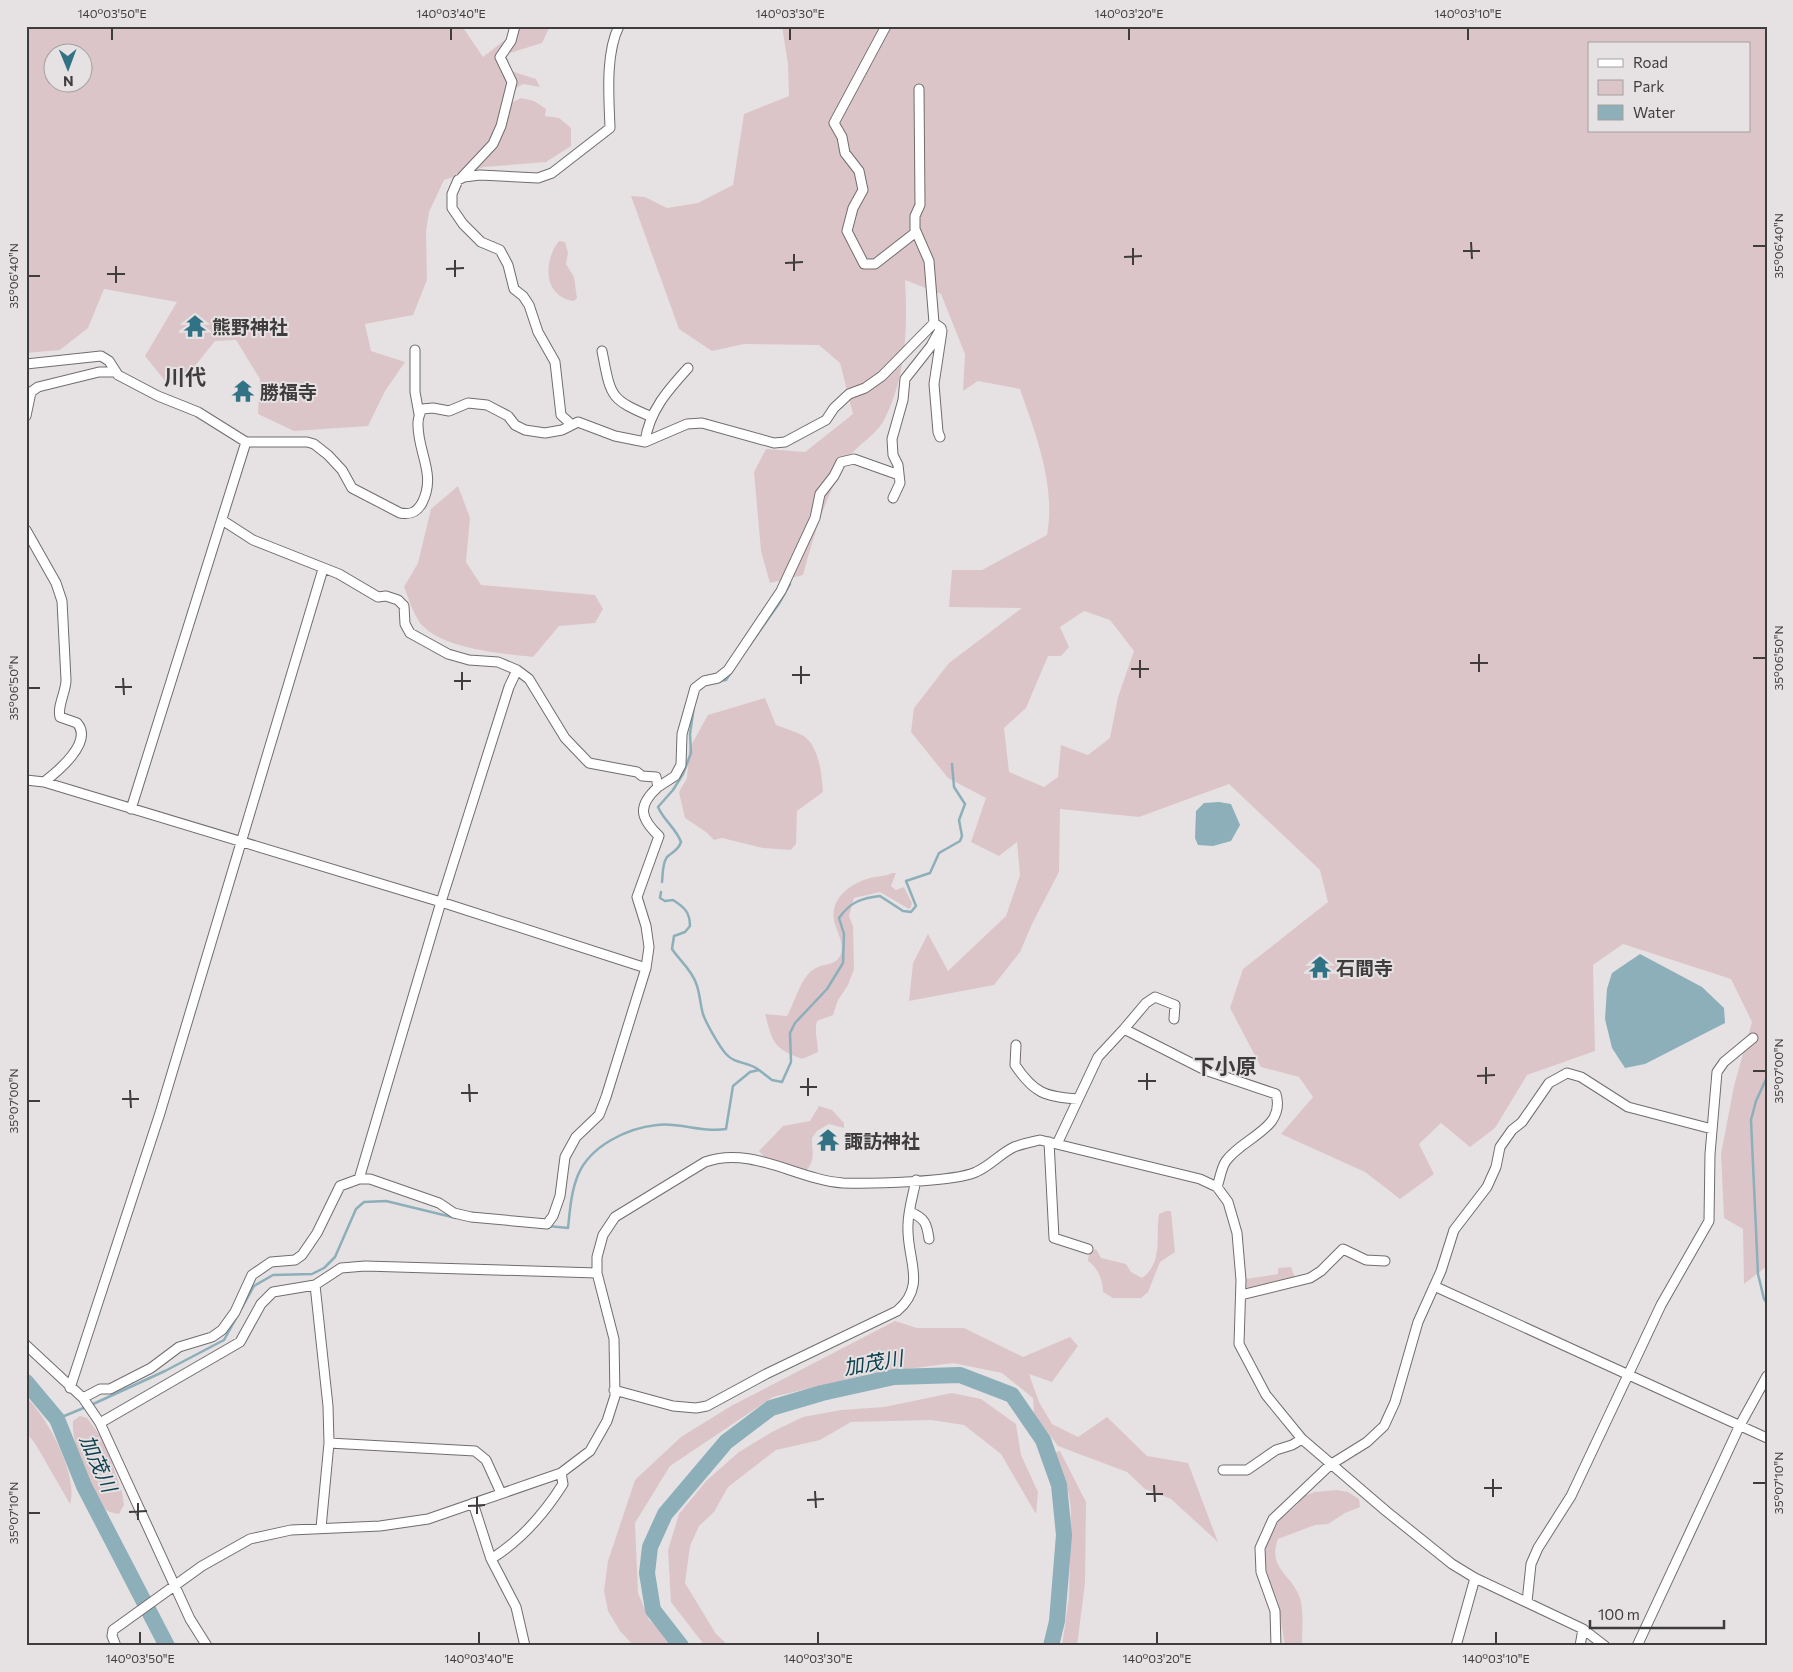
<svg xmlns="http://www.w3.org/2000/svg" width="1793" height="1672" viewBox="0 0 1793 1672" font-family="Commissioner,'Noto Sans JP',sans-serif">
<rect width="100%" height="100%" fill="#e6e2e3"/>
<path fill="#dcc5c9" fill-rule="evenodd" d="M26 26H462L483 57 523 26H550L542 43 506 54 511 71 536 79 540 87 523 84 508 93 505 106 521 98 534 101 546 109 545 116 559 118 571 128V146L546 162 484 167 444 180 429 212 426 232 427 280 413 315 365 324 371 351 405 362 385 391 368 426 294 431 258 414 260 379 236 340 215 341 182 382H166L145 356 177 302 104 289 88 328 60 350 26 353ZM52 52H82V82H52Z
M782 26H1767V1266L1744 1284 1743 1229 1724 1218 1721 1154 1734 1086 1752 1022 1731 979 1623 944 1593 965 1595 1051 1527 1075 1495 1128 1470 1147 1441 1123 1419 1144 1434 1174 1400 1199 1365 1172 1281 1134 1313 1097 1299 1077 1261 1067 1230 1008 1243 969 1328 902 1320 870 1229 784 1139 817 1060 809 1059 872 1032 924 1020 952 994 985 909 1001 913 963 928 934 948 971 1006 916 1020 875 1017 842 999 856 971 842 986 798 948 778 911 732 914 708 949 663 1022 608 949 607 952 570H982L1047 535C1056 486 1036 435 1020 389L978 381 963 391 965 354 941 294 905 280C908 326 906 380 883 422 874 437 855 446 846 461 825 498 814 534 803 575L770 583 761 551 754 472 766 449 805 452 853 414 840 363 819 345 744 344 712 351 679 329 631 196 645 197 667 208 698 203 733 185 744 114 789 96 788 64ZM1589 44H1749V131H1589ZM1084 611 1110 620 1134 651 1118 697 1110 738 1088 755 1061 745 1058 777 1044 787 1009 772 1004 728 1026 708 1048 656H1061L1069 647 1060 627Z
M559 241 565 242 568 253 566 264 574 277 577 298 574 301C543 297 543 261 559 241Z
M458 486 470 518 466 562 481 585 595 595 603 609 595 623 559 626 533 657C503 654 448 649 425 628 415 620 409 599 404 587L418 563 431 509Z
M765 698 776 725C784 728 794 731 802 735 819 744 822 775 823 792L797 811 796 844 791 850 763 848 722 838 714 840 706 832 685 818 679 792 687 778 689 749 708 715Z
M892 873H896L891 886 896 890 904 887 912 903 911 907 909 909 880 892 854 898 849 916 853 926 854 969 848 985 838 1000 833 1015 817 1021C814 1033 818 1040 818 1052L802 1059C773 1048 773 1043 765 1014L787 1016C795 1003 800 976 816 968 825 963 837 966 841 953 844 941 836 931 834 920 830 898 851 883 870 878 878 876 884 877 892 873Z
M819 1106 832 1110 844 1123V1128L829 1124 817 1131 812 1138C812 1151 816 1161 805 1172L763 1156 759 1151 783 1126 810 1121Z
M1166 1211H1171L1175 1252 1160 1262 1148 1292 1141 1298H1113L1103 1292C1103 1280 1098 1268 1088 1261 1088 1255 1091 1251 1096 1249L1101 1258 1126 1264 1131 1272 1142 1278C1164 1262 1155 1237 1159 1214Z
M1291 1267 1295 1278 1247 1291 1246 1279 1278 1274V1268Z
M895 1321 917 1328H964L1023 1357 1070 1337 1078 1346 1052 1382 1029 1374 1039 1402 1052 1424 1078 1437 1107 1417 1147 1456 1188 1463 1218 1542 1171 1499 1145 1489 1127 1472 1058 1446 1034 1414 1033 1398 1002 1373 953 1363 869 1374 773 1397 670 1466 635 1523 638 1593 649 1620 671 1639 675 1646H634L620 1631 608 1611 604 1591 608 1561 635 1480 681 1437 731 1406Z
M952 1393 981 1399 1016 1424 1021 1455 1038 1492 1036 1514 1001 1454 964 1425 931 1420 851 1422 820 1440 776 1450 728 1487 714 1512 699 1526 690 1546 685 1583 716 1634 729 1646H705L671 1602 668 1550 679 1514 707 1480 739 1452 772 1432 803 1417 841 1410 884 1407Z
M26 1397C47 1416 79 1476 70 1504L36 1445 26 1432Z
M80 1416 87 1418 104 1441 122 1492 124 1505 119 1514C110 1513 104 1510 99 1503 87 1487 71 1440 73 1421Z
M1060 1451 1086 1502 1085 1583 1077 1646H1062L1069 1597 1071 1510 1069 1495 1053 1453Z
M1337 1490 1348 1492 1359 1499 1360 1507 1345 1513 1328 1524 1315 1525 1278 1539C1267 1569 1292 1574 1300 1598 1304 1612 1302 1631 1302 1646H1285L1278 1602 1268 1576 1263 1554 1266 1543 1271 1536 1277 1522 1296 1506 1304 1496 1315 1492Z"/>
<path fill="#8cafba" d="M1219 802 1231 804 1240 825 1231 841 1213 846 1198 845 1195 838 1196 811 1204 803Z
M1640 954 1702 987 1724 1008 1725 1023 1645 1064 1625 1068 1612 1048 1605 1019 1607 989 1612 973Z"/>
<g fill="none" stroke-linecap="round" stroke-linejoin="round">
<path stroke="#8cafba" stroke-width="2.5" d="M749 646 780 602 790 584
M720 681 726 680 732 671
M662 882C663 874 662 864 667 857 673 851 678 851 681 842 676 828 664 821 658 807L673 790 683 774 691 753 690 734 694 706
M661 892 660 898 665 901 673 900C684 907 690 912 690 926L685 932 674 936 672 949C680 961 691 969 696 983 700 993 700 1004 703 1014 706 1023 719 1046 726 1054 736 1065 748 1061 759 1070
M1767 1077 1756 1101 1751 1120 1758 1274 1764 1299 1767 1303
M548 1226 568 1228C570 1210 571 1192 578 1175 590 1146 627 1128 657 1125 680 1122 702 1133 726 1129L733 1086 750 1072 759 1070 772 1080 782 1082 791 1062 790 1033 795 1023 827 989 843 963 844 934 839 918C850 902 862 898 880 896L903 911 911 912 916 906 906 881 930 873 939 853 960 841 962 836 959 820 965 804 954 787 952 764
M91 1405 165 1371 224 1340 254 1286 273 1275 312 1274 324 1268 335 1257 356 1209 364 1202 386 1201 456 1218
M57 1419 86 1407"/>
<path stroke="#8cafba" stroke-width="16" d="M26 1382 57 1419 84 1486 167 1646
M681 1646 653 1610 647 1573 650 1547 665 1514 726 1442 771 1408 822 1393 894 1377 960 1375 1012 1395 1043 1440 1059 1485 1064 1535 1057 1621 1051 1646"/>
<defs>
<path id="minor" d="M886 26 834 123 842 137 845 153 859 171 863 190 853 208 847 231 864 264H875L916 232
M462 177 493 144 501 126 512 82 500 57 511 41 515 26
M415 350V392L419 414
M602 351C611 397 609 399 652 417
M26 364 101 356 109 361 118 375 158 396 198 412 246 442H307L314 444 328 455 342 470 352 488 400 513C411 515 417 512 422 503 437 474 417 452 418 423 418 418 420 413 422 409L433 408 449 411 468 403 487 405 508 416 515 425 525 430 545 433 562 430 578 422 615 436 645 442C649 411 668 390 688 368
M26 416 31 392 38 387 99 372H115
M572 425 561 415 555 362 538 332 529 305 523 296 514 289 508 265 500 250 481 242 463 224 452 208V194L458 180 464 177 480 175 538 178 552 173 610 128C609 98 605 54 619 26
M940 437 938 432 934 384 942 331
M645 442 687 424 702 423 774 443 785 442 826 420 834 408 849 394 865 388 882 376 934 323
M893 498 900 483 898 465 893 455 892 439 903 400 905 379 931 346 941 328 934 323 929 261 915 229V216L920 205 919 89
M26 530 56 583 62 601 66 680C66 692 57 706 60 717L77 723C94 742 57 772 44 782
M26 780 44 782 441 902 646 968
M658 787 675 776 681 765 682 734 695 688 704 681 718 678 728 670 781 591 815 518 820 494 834 476 841 462 854 459 899 475
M131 809 246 442
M1124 1029 1146 1003 1155 997 1175 1005 1174 1019
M1016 1045 1015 1065C1034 1093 1045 1097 1078 1099
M1049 1142 1054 1238 1088 1249
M1057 1144 1098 1057 1124 1029 1205 1070 1276 1094C1286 1129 1243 1137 1226 1161 1221 1168 1220 1179 1217 1187
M359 1179 441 902 509 687 517 670
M910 1212C925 1218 927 1224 929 1239
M315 1285 328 1406 329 1443 321 1528
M1434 1286 1767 1438
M1241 1295 1310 1278 1321 1271 1343 1249 1366 1260 1385 1261
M26 1345 83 1398 100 1423 190 1619 207 1646
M70 1388 160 1113 323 569
M614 1390 673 1406 696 1408 707 1406 766 1374 897 1311C928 1285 906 1259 908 1225 908 1211 913 1195 916 1180
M83 1398 100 1389H110L151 1368 179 1347 212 1337 222 1330 235 1312 252 1275 271 1262 295 1260 302 1255 317 1233 340 1186 359 1179H370L439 1203 454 1213 471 1217 547 1224 553 1216 560 1196 565 1157 576 1137 599 1115 606 1097 646 968 649 947 646 926 637 897 659 836C640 818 637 806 658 787L656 777 642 776 637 772 589 763 565 738 529 679 517 670 498 662 469 660 448 654 410 633 405 624 404 606 398 600 386 596 378 597 339 574 253 540 222 520
M100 1423 240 1342 261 1304 273 1292 315 1285 341 1268 365 1266 597 1273
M329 1443 475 1451 486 1460 501 1493
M1223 1470H1247L1276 1450 1292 1445 1302 1439
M473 1503 491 1559 516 1607 525 1646
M491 1559C520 1541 544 1514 563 1484L561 1473
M1527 1602 1531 1564 1538 1548 1571 1496 1661 1305 1709 1221 1710 1154 1717 1072 1724 1062 1753 1038
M116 1646 112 1636 113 1630 202 1566 250 1539 291 1530 380 1526 428 1519 561 1473 590 1451 607 1421 615 1396 614 1339 597 1273V1257L603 1235 615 1217 705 1162C751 1145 798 1180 843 1183 868 1184 955 1182 976 1172 990 1166 1001 1153 1014 1147 1022 1144 1032 1142 1040 1140L1200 1179 1217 1187 1228 1202 1237 1233 1241 1280 1239 1344 1266 1395 1302 1439 1386 1511 1452 1564 1475 1578 1583 1629 1605 1646
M1276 1646 1275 1611 1261 1572 1260 1548 1273 1519 1330 1465 1367 1442 1384 1426 1395 1402 1418 1322 1441 1271 1454 1230 1487 1187 1496 1167 1500 1147 1512 1130 1522 1122 1549 1083 1567 1073 1581 1077 1628 1107 1712 1129
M1456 1646 1475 1578
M1580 1646 1583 1629
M1637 1646 1740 1425 1767 1376"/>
</defs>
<use href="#minor" stroke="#716d6e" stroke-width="11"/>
<use href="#minor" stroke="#fff" stroke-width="9"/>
</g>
<path fill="none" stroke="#3e3c3c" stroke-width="2" d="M112 28V40M451 28V40M790 28V40M1129 28V40M1468 28V40M1471 242 1472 259M1753 246H1766M1133 248V265M1463 251H1480M794 254V271M1124 257 1142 256M455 260V277M785 263 803 262M116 266V283M446 269 464 268M107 274H125M28 276H40M1479 654V672M1753 658H1766M1140 660V678M1470 663H1488M801 666V684M1131 669H1149M462 672V690M792 675H810M123 678 124 695M454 681H471M115 687H132M28 688H40M1486 1067V1084M1753 1071H1766M1147 1073V1090M1477 1076 1495 1075M808 1078V1096M1138 1081H1156M469 1084 470 1102M800 1087H817M130 1090 131 1108M461 1093H478M122 1099H139M28 1101H40M1493 1479V1497M1753 1483H1766M1154 1485 1155 1502M1484 1488H1502M815 1491 816 1508M1146 1494H1163M477 1497V1514M807 1500 824 1499M138 1503V1520M468 1506 485 1505M129 1512 147 1511M28 1513H40M140 1632V1644M479 1632V1644M818 1632V1644M1157 1632V1644M1496 1632V1644"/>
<defs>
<symbol id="temple-bare" viewBox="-9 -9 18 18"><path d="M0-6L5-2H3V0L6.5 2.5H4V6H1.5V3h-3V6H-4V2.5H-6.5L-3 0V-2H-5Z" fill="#317385" stroke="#e6e2e3" stroke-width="2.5" paint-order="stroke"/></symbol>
</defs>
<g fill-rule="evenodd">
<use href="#temple-bare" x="179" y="310" width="32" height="32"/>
<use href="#temple-bare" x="227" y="375" width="32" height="32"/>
<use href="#temple-bare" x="1304" y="951" width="32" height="32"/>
<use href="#temple-bare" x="812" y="1124" width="32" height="32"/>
</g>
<g text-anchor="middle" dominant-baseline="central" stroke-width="4" stroke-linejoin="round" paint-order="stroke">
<g font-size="19" font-weight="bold" fill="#3e3c3c" stroke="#e6e2e3" text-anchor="start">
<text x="212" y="326">熊野神社</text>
<text x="260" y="391">勝福寺</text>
<text x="1336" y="967">石間寺</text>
<text x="844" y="1140">諏訪神社</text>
</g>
<g font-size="20" font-style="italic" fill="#0c414e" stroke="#e6e2e3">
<text transform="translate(873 1362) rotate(-10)">加茂川</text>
<text transform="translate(99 1463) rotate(66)">加茂川</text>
</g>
<g font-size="21" font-weight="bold" fill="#3e3c3c" stroke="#e6e2e3">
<text x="185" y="376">川代</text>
<text x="1225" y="1065">下小原</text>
</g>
</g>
<rect width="1793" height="1672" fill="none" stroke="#e6e2e3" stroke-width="55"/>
<rect x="1588" y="42" width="162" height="90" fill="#e6e2e3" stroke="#a3a0a0"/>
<rect x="1598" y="59" width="25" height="8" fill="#ffffff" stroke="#a3a0a0"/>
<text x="1633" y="68" font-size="15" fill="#3e3c3c">Road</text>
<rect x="1598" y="80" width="25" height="15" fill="#dcc5c9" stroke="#a3a0a0"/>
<text x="1633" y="92" font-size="15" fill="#3e3c3c">Park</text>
<rect x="1598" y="105" width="25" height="15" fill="#8cafba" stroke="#a3a0a0"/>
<text x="1633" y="118" font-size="15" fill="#3e3c3c">Water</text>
<g transform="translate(68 68) rotate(179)"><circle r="24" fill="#e6e2e3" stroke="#a3a0a0"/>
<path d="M0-4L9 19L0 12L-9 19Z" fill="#317385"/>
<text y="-8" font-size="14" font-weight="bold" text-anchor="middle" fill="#3e3c3c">N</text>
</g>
<path d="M1590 1620v8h134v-8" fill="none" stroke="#3e3c3c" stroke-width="2.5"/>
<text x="1598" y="1620" font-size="15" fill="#3e3c3c" stroke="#e6e2e3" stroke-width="4" paint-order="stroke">100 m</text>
<rect x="28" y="28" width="1738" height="1616" fill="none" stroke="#3e3c3c" stroke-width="2"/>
<g font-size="12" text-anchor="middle" fill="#3e3c3c">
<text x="112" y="18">140°03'50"E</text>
<text x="451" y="18">140°03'40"E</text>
<text x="790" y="18">140°03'30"E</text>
<text x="1129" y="18">140°03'20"E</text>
<text x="1468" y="18">140°03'10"E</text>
<text transform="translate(1779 246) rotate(-90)" y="4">35°06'40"N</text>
<text transform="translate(14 276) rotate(-90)" y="4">35°06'40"N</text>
<text transform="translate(1779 658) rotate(-90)" y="4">35°06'50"N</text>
<text transform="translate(14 688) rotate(-90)" y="4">35°06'50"N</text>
<text transform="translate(1779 1071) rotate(-90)" y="4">35°07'00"N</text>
<text transform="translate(14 1101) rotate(-90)" y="4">35°07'00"N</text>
<text transform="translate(1779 1483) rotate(-90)" y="4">35°07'10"N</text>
<text transform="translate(14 1513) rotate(-90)" y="4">35°07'10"N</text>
<text x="140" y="1663">140°03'50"E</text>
<text x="479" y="1663">140°03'40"E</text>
<text x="818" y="1663">140°03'30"E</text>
<text x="1157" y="1663">140°03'20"E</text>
<text x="1496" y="1663">140°03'10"E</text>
</g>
</svg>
